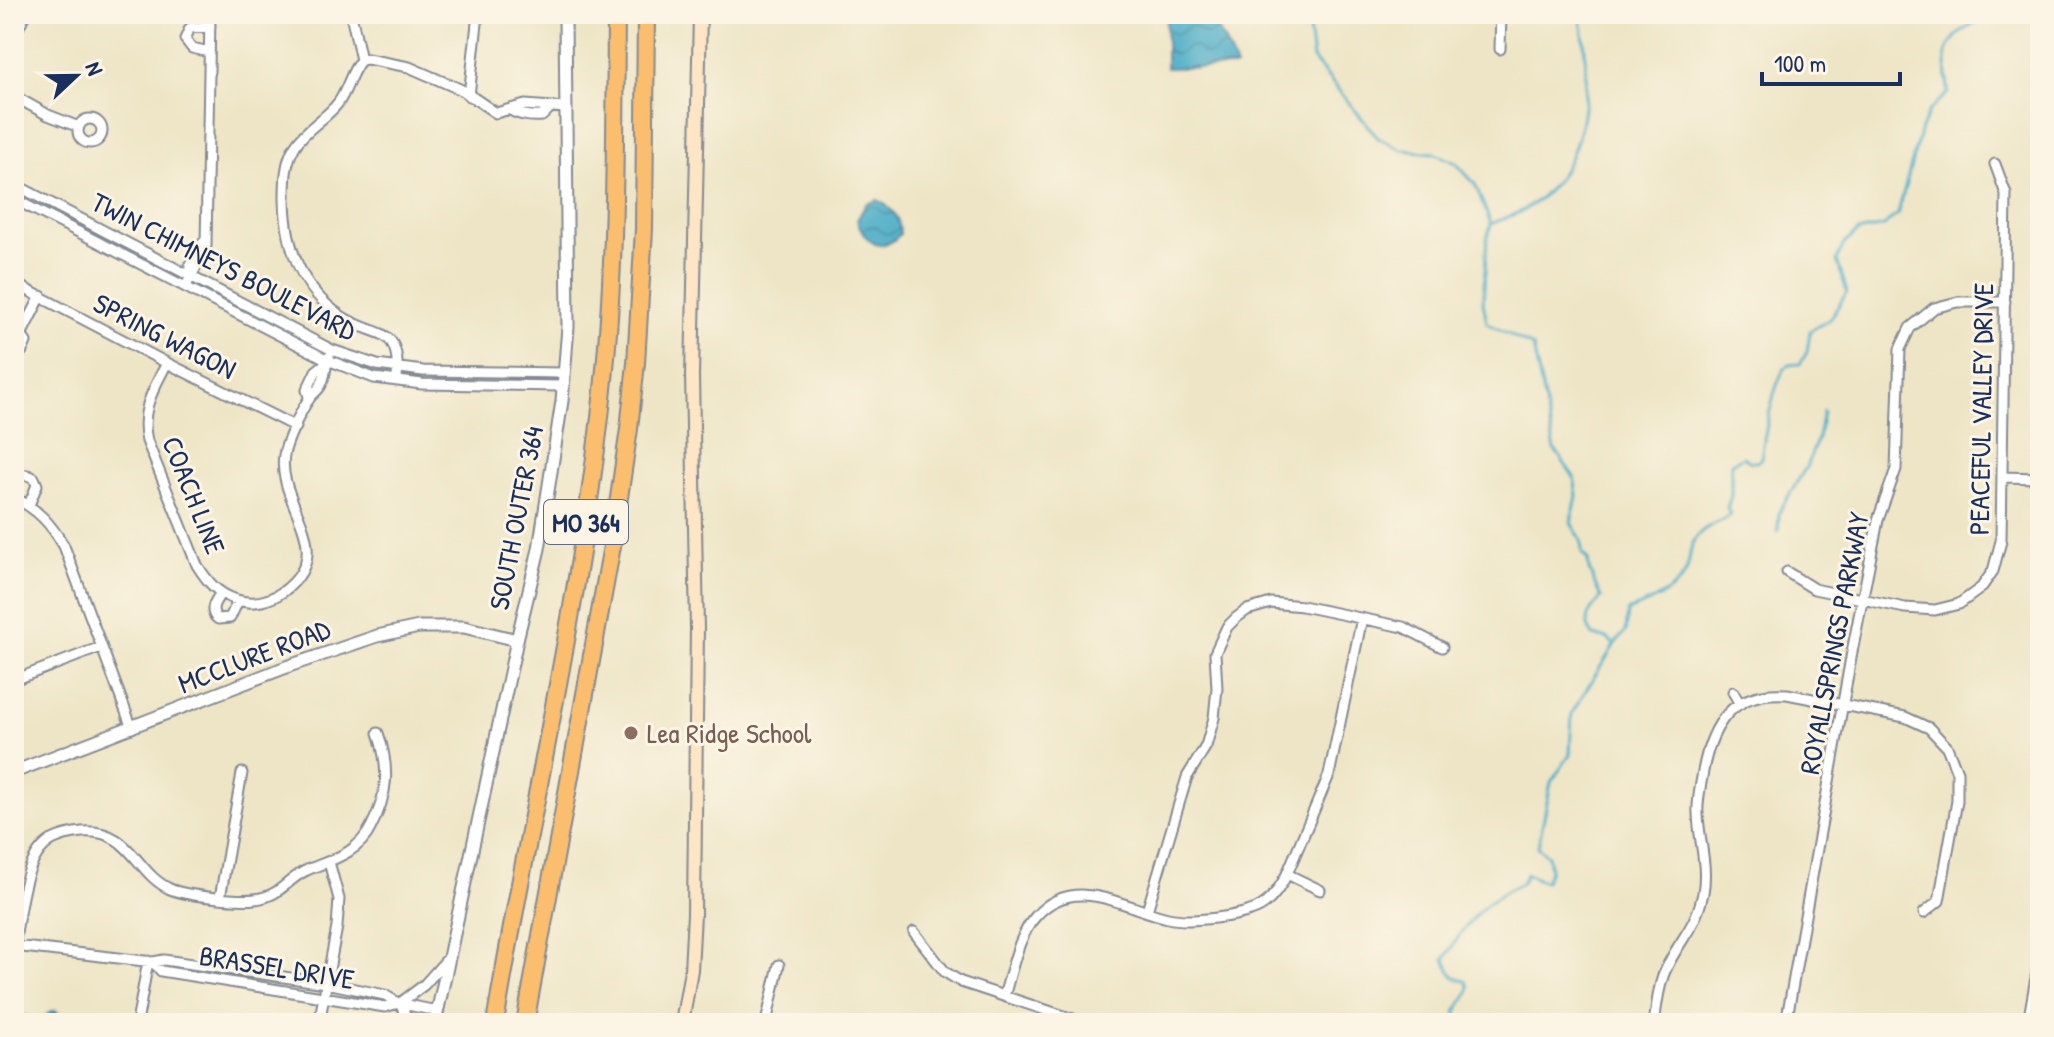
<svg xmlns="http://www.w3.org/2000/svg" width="2054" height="1037" viewBox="0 0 2054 1037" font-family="'Patrick Hand',sans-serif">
<defs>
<pattern id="water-waves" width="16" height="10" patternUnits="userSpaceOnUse" patternTransform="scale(2)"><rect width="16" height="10" fill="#46abc6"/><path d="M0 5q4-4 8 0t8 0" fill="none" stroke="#3a8ca4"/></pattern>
</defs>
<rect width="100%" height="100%" fill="#fcf5e5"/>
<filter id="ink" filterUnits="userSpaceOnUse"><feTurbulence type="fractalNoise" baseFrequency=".0125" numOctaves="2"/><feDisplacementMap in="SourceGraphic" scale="16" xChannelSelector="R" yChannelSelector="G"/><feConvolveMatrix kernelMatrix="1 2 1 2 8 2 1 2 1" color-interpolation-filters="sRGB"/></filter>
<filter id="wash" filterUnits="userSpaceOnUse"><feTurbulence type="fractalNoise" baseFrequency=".006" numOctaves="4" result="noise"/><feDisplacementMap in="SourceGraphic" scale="32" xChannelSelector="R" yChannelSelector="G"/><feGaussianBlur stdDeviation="1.8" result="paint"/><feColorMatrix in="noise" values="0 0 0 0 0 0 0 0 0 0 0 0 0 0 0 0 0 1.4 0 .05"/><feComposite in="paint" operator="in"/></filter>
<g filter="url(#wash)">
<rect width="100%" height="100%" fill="#eee5c6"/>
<path fill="url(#water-waves)" stroke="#306d92" stroke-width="2" d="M1166 14C1216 14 1216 22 1236 67L1166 68Z
M878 200C892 208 900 217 900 234 881 256 865 242 857 220L866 204Z
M52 1011H56L69 1023H14V1014L41 1019Z"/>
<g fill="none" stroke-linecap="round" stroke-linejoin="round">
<path stroke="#46abc6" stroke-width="3" d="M1307 14 1313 59 1378 138 1402 150 1434 153 1456 163 1475 184 1491 224 1487 239 1483 302 1487 323 1533 347 1555 450 1574 477 1577 496 1571 523 1581 539 1582 553 1588 560 1589 570 1601 598C1588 613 1582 618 1593 636L1607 638 1614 644
M1491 224C1504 218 1519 214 1530 206 1591 164 1592 79 1580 14
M1778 531 1779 512 1806 467 1818 438 1823 411
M1457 1023 1459 1017 1456 1012 1468 993 1469 986 1466 981C1453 979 1449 971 1445 959 1466 922 1482 901 1522 883L1526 874 1545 882 1550 870 1548 856 1538 847 1551 782 1570 755 1572 713 1615 644 1626 631 1628 611C1648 603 1680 591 1687 569 1691 556 1689 544 1699 534 1708 524 1722 523 1730 514L1727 508 1731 496V463L1743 457 1751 462H1757L1761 458C1764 440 1774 375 1788 366 1791 364 1796 364 1800 364L1807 352 1810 331 1830 319 1847 292 1837 260 1844 244 1858 232 1884 226 1898 213 1921 129 1929 111 1948 93C1948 84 1945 60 1946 55 1950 34 1972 26 1986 14"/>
</g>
</g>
<g filter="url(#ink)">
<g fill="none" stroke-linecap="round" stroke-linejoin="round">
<defs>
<path id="minor" d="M351 14 361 60
M14 37 25 14
M1500 49 1501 14
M209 52 192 48 185 39 190 28 210 26
M14 96 48 115 79 127
M469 96 478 14
M510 110C521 116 530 117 542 116L550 108
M78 131a12 12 0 1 1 24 0a12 12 0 1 1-24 0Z
M14 184 332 350 377 365 423 371 563 373
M14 199 328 360 374 378 422 384 561 386
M192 272 190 265 199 247 205 241
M14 283 167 363 296 427
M186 286C193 272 200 261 206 246L210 14
M14 334 21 335 26 342 22 351 14 353
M21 335 41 296
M167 363C153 390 140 410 147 441L197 565C207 581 217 594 237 600 253 605 270 601 284 591 340 548 276 504 284 455 286 442 301 410 309 399 312 393 318 392 321 385 326 375 325 366 329 357
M397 381C401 322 377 340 341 316 300 288 286 247 285 200 285 181 285 162 295 146 305 129 326 119 338 103 348 90 350 72 361 60L367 59 409 67 462 90 496 113 525 105 566 108
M309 397 307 390 316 371 326 363
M2002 477 2040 478
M14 482C19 473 26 473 34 478L37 485 29 505
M14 498C37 508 51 524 64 546L132 728
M1787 572 1814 589 1905 608 1935 610 1959 604 1981 588 1993 571 2001 541 2006 194 1995 164
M221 593C215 601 208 611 218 619L230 618 238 601
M14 680 101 647
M1733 692 1740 704
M2040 693V697
M1287 874 1320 890
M220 898 242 773
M1147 911 1187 777 1206 746 1214 718 1217 688 1215 653 1227 627 1236 618 1247 610 1271 603 1302 606 1403 627 1442 647
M914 932 945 972 961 982 1085 1023
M14 946C20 914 22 857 52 840 60 836 73 833 82 832 131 828 135 873 170 889 186 896 238 901 255 899 281 896 287 879 307 870 331 860 359 853 371 827 388 795 390 768 378 733
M14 946 153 962 164 960 326 983 385 995 398 1003 437 1011
M153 962 161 971 385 1007 398 1003
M1004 996C1012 971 1018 935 1036 916 1074 873 1124 908 1168 918 1189 923 1241 917 1260 907 1272 900 1281 886 1287 874L1329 775 1362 618
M137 1023 148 961
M319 1023 337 927 339 899 329 862
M409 1023 400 1003 424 985 449 957
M766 1023 779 965
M1654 1023C1657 1006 1658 985 1666 969 1679 940 1696 928 1703 893 1708 865 1699 841 1698 814 1697 799 1701 785 1703 771 1712 723 1733 690 1787 694L1905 717 1929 728 1947 747 1957 772V801L1939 901 1924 913
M1786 1023 1852 652 1878 520 1896 469 1900 349 1910 328 1934 308 1957 302H2005
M2028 1023 2040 955"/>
<path id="tertiary" d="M14 772 289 666 377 636 419 627H464L517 640
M435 1023 517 640 539 549 562 401 568 327 565 14"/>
<path id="secondary" d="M682 1023 691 970 694 914 697 628 692 376 700 14"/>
<path id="motorway" d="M495 1023C529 818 578 614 601 408 616 277 615 146 616 14
M525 1023 612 546 629 429 636 363 644 229 646 14"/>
</defs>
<use href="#minor" stroke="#848a92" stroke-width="13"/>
<use href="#tertiary" stroke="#848a92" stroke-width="15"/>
<use href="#secondary" stroke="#848a92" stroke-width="16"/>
<use href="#motorway" stroke="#848a92" stroke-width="20"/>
<use href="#minor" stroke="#fff" stroke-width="9"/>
<use href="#tertiary" stroke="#fff" stroke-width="11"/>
<use href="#secondary" stroke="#fde5c5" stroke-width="12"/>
<use href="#motorway" stroke="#fabe6e" stroke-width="16"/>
</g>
</g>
<circle fill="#8d6e63" stroke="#fcf5e5" stroke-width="3" cx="631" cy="733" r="8"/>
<g text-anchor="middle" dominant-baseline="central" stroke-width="6" stroke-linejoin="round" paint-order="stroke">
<rect fill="#fcf5e5" stroke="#5e6a86" stroke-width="2" x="544" y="500" width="84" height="44" rx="6"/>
<g font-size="26" font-weight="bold" fill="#1b2f5e">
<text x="586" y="522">MO 364</text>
</g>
<g font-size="28" fill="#1b2f5e" stroke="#fcf5e5">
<text transform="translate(224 266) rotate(27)">TWIN CHIMNEYS BOULEVARD</text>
<text transform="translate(165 336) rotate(27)">SPRING WAGON</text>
<text transform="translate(1981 409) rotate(-89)">PEACEFUL VALLEY DRIVE</text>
<text transform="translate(194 495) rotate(68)">COACH LINE</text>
<text transform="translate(516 518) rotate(-79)">SOUTH OUTER 364</text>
<text transform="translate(1834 643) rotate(-79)">ROYALLSPRINGS PARKWAY</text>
<text transform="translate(254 656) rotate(-21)">MCCLURE ROAD</text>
<text transform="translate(277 967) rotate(9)">BRASSEL DRIVE</text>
</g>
<g font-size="28" fill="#785e54" stroke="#fcf5e5" text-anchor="start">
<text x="647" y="733">Lea Ridge School</text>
</g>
</g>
<rect width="2054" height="1037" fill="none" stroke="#fcf5e5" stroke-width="48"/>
<g transform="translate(76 76) rotate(68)" stroke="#fcf5e5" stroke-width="6" paint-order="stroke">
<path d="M0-6L14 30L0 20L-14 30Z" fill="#1b2f5e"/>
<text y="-12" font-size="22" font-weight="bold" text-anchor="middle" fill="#1b2f5e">N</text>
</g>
<path d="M1762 72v12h138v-12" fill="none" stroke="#1b2f5e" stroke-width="4"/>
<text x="1774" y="72" font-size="24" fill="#1b2f5e" stroke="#fcf5e5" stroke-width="6" paint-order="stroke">100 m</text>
</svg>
